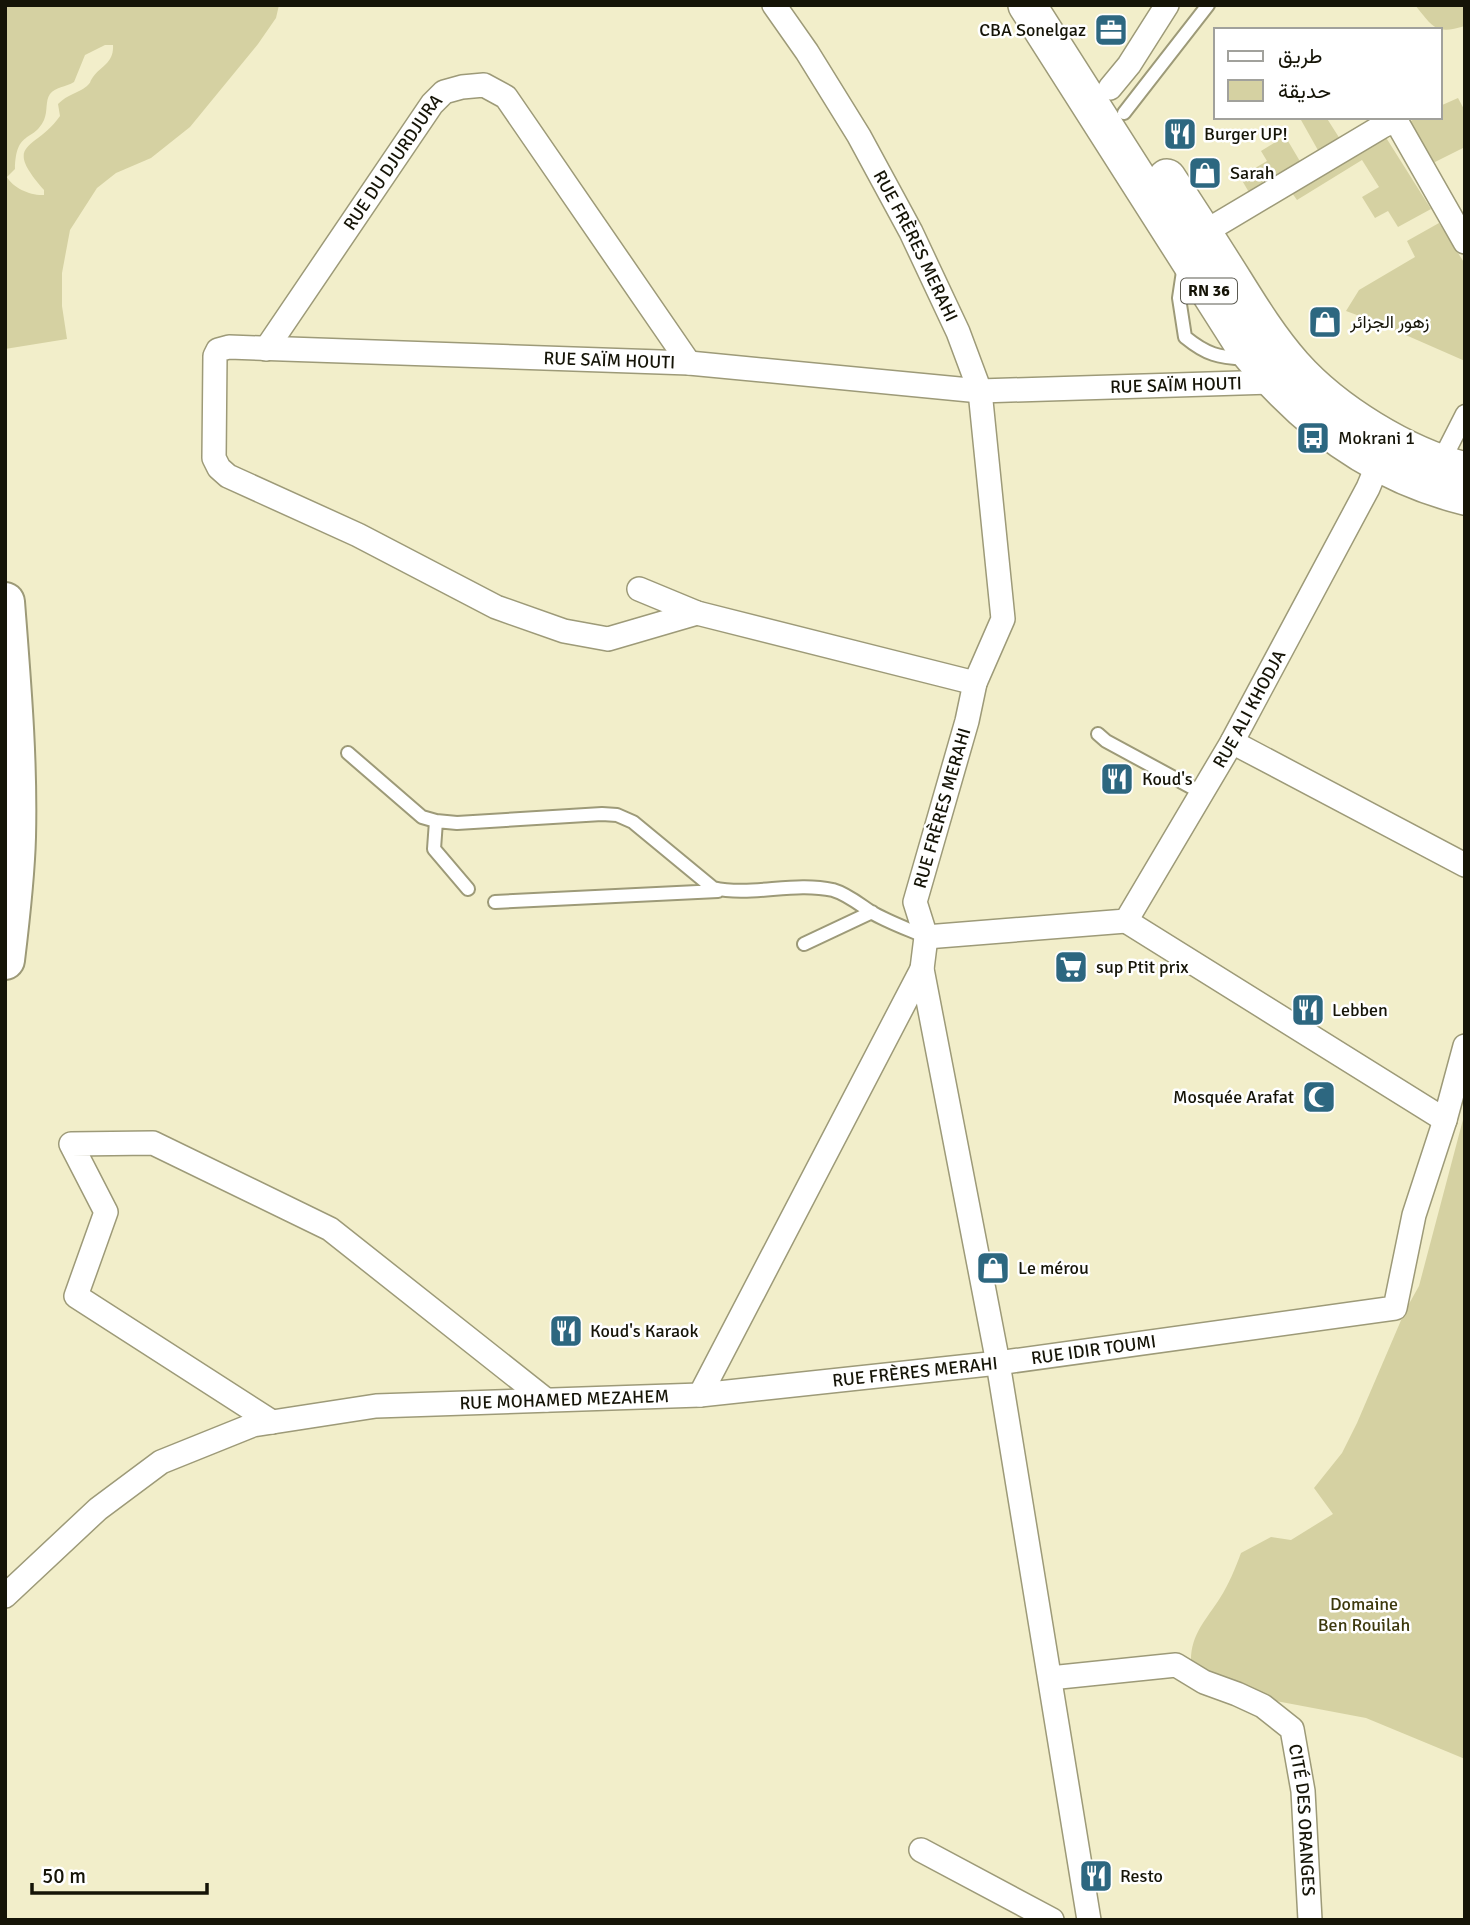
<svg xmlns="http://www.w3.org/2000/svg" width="1470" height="1925" viewBox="0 0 1470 1925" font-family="Signika,Vazirmatn,sans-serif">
<rect width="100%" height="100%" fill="#f2eeca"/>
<path fill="#d5d1a2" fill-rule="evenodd" d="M5 5H279L276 18 258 44 190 127 151 158 116 173 97 188 70 230 62 273V306L67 339 5 349ZM105 45H113C114 63 102 65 93 77 88 84 93 80 87 86 77 94 68 94 58 104L60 116C36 151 1 141 44 190V195C31 196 13 188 7 177L15 169C16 129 33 143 44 120 48 111 45 101 50 94 55 87 66 87 74 82L85 55Z
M1415 5H1465V26C1435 35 1433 27 1415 5Z
M1458 98 1465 111V147L1433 163 1409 122 1418 117H1440V106Z
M1305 117H1326L1340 139 1319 152 1301 120Z
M1285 136 1301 163 1250 194 1240 177 1267 161 1261 151Z
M1385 136 1431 209 1398 227 1388 211 1375 218 1362 197 1379 187 1362 160 1297 200 1292 193Z
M1439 223 1465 264V361L1376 322 1346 311 1359 290 1415 257 1407 241Z
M1465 1112V1759L1366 1718 1276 1701 1232 1689 1191 1663C1190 1635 1206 1620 1220 1598 1229 1584 1235 1569 1241 1553L1271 1537 1291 1540 1333 1514 1314 1488 1342 1453 1357 1423 1405 1311 1419 1286Z"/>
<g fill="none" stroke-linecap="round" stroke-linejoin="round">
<defs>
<path id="service" d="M1124 113 1208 5
M1184 265 1179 298 1185 337C1207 355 1218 357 1246 359
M1098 734 1106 741 1202 793
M348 753 422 817 436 821 457 823 602 814 617 815 633 822 713 888C752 897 793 881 833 890 847 894 859 904 871 912 888 922 908 929 926 937
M436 821 434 849 468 889
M495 902 718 891
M804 944 872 912"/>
<path id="pedestrian" d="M1440 463 1465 414"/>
<g id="minor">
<path id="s1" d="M774 5 807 52 859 136 911 232 958 332 980 391 1003 619 975 683 967 721 915 902 926 937 922 969 998 1363 1089 1920"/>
<path d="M1110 88 1129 65 1167 5"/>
<path d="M1203 233 1381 127C1388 123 1392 123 1399 126L1465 242"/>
<path id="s2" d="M266 349 432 104 444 92 462 87 484 85 506 97 689 363"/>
<path d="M639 589 697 613 975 683"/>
<path id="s3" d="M697 613 608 639 564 631 496 607 358 535 228 476 219 468 214 458 215 356 218 350 229 347 689 363 980 391 1275 382"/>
<path d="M1232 742 1465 865"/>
<path d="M1126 921 1445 1120"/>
<path id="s4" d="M926 937 1126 921 1232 742 1368 488 1378 464"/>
<path d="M700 1395 922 969"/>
<path d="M272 1422 76 1296 106 1212 71 1144 153 1143 330 1229 546 1400"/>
<path id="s5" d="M5 1596 98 1509 161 1462 253 1425 376 1406 700 1395 998 1363 1395 1308 1414 1215 1445 1120 1465 1046"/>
<path id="s6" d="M1050 1678 1176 1665 1204 1682 1237 1694 1263 1706 1292 1729 1303 1791 1310 1920"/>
<path d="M921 1850 1052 1920"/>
</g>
<path id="primary" d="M1027 5 1241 341C1299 417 1371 473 1465 496
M1167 178C1190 213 1212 247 1234 282 1252 311 1270 340 1293 366 1334 412 1404 455 1465 471"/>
<path id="motorway" d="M5 602C11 680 18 759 16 837 15 878 10 919 5 960"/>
</defs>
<use href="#service" stroke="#9d9a78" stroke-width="16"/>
<use href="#pedestrian" stroke="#9d9a78" stroke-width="21"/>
<use href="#minor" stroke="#9d9a78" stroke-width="26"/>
<use href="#primary" stroke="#9d9a78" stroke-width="40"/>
<use href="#motorway" stroke="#9d9a78" stroke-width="42"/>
<use href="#service" stroke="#fff" stroke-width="12"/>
<use href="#pedestrian" stroke="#fff" stroke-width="18"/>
<use href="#minor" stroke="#fff" stroke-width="23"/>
<use href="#primary" stroke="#fff" stroke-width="37"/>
<use href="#motorway" stroke="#fff" stroke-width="38"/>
</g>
<defs>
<symbol id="office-square" viewBox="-11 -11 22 22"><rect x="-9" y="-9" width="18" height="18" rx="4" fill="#2d6780" stroke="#fff"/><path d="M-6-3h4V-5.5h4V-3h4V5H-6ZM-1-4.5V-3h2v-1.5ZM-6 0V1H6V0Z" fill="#fff"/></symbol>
<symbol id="restaurant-square" viewBox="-11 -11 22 22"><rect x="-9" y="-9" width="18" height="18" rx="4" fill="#2d6780" stroke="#fff"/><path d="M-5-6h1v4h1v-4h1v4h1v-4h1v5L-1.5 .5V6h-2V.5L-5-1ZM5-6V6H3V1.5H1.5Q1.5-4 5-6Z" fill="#fff"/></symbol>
<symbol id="shop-square" viewBox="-11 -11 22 22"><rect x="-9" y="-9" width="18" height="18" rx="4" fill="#2d6780" stroke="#fff"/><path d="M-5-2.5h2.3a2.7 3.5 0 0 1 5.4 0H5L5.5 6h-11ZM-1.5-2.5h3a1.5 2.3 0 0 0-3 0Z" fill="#fff"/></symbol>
<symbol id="bus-square" viewBox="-11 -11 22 22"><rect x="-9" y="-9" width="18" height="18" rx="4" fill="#2d6780" stroke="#fff"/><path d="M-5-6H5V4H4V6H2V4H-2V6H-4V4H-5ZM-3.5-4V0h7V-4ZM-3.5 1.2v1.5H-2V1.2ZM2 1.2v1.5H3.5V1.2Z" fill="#fff"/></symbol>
<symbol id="supermarket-square" viewBox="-11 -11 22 22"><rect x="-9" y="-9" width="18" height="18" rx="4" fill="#2d6780" stroke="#fff"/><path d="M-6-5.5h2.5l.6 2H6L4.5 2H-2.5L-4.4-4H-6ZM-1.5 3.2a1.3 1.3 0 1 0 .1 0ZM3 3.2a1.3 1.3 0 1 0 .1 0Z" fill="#fff"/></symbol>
<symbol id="mosque-square" viewBox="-11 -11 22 22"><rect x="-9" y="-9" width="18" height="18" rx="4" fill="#2d6780" stroke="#fff"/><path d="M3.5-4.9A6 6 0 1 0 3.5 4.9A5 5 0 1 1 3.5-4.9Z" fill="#fff"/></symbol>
</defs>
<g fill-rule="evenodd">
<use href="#office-square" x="1092" y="11" width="38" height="38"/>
<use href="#restaurant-square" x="1161" y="115" width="38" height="38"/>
<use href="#shop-square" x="1186" y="154" width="38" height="38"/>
<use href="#shop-square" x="1306" y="303" width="38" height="38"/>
<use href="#bus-square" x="1294" y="419" width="38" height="38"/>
<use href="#restaurant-square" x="1098" y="760" width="38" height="38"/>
<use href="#supermarket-square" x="1052" y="948" width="38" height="38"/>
<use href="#restaurant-square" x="1289" y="991" width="38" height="38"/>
<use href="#mosque-square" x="1300" y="1078" width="38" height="38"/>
<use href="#shop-square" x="974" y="1249" width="38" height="38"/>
<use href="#restaurant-square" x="547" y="1312" width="38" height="38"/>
<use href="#restaurant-square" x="1077" y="1857" width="38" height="38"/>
</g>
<g text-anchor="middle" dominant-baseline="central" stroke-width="5" stroke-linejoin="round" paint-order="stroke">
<rect fill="#fff" stroke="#5b5a51" stroke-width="2" x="1181" y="278.5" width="56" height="25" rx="5"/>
<g font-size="16" font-weight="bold" fill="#151407">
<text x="1209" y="291">RN 36</text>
</g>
<g font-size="18" fill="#151407" stroke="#fff" text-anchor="start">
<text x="1086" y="30" text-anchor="end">CBA Sonelgaz</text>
<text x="1204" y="134">Burger UP!</text>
<text x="1230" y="173">Sarah</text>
<text x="1350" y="322">زهور الجزائر</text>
<text x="1338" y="438">Mokrani 1</text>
<text x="1142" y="779">Koud's</text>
<text x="1096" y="967">sup Ptit prix</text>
<text x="1332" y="1010">Lebben</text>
<text x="1294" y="1097" text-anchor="end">Mosquée Arafat</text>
<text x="1018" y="1268">Le mérou</text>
<text x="590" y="1331">Koud's Karaok</text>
<text x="1120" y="1876">Resto</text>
</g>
<g font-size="18" fill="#151407" stroke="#fff">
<text stroke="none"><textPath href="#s2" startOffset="226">RUE DU DJURDJURA</textPath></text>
<text stroke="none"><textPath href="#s1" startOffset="280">RUE FRÈRES MERAHI</textPath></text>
<text stroke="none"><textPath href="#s3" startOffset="1032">RUE SAÏM HOUTI</textPath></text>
<text stroke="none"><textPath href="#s3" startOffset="1600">RUE SAÏM HOUTI</textPath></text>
<text stroke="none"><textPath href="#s4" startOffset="446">RUE ALI KHODJA</textPath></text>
<text transform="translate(942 808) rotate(-74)">RUE FRÈRES MERAHI</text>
<text stroke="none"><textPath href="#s5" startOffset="1150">RUE IDIR TOUMI</textPath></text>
<text stroke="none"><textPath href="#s5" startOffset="970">RUE FRÈRES MERAHI</textPath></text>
<text stroke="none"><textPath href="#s5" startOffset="618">RUE MOHAMED MEZAHEM</textPath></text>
<text stroke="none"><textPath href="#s6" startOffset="352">CITÉ DES ORANGES</textPath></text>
</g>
<g font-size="18" fill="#3d390d" stroke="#fff">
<text x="1364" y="1604">Domaine<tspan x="1364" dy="21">Ben Rouilah</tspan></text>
</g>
</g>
<rect width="1470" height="1925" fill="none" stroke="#151407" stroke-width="14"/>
<rect x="1214" y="28" width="228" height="91" fill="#ffffff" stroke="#a1a19c" stroke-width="2"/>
<rect x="1228" y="51" width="35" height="10" fill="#ffffff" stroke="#a1a19c" stroke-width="2"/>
<text x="1278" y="63" font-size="21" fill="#151407">طريق</text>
<rect x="1228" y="80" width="35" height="21" fill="#d5d1a2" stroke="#a1a19c" stroke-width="2"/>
<text x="1278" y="98" font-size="21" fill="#151407">حديقة</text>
<path d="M32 1883v10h175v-10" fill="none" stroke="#151407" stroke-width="3.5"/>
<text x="42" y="1883" font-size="21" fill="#151407" stroke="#ffffff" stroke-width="5" paint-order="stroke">50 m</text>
</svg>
